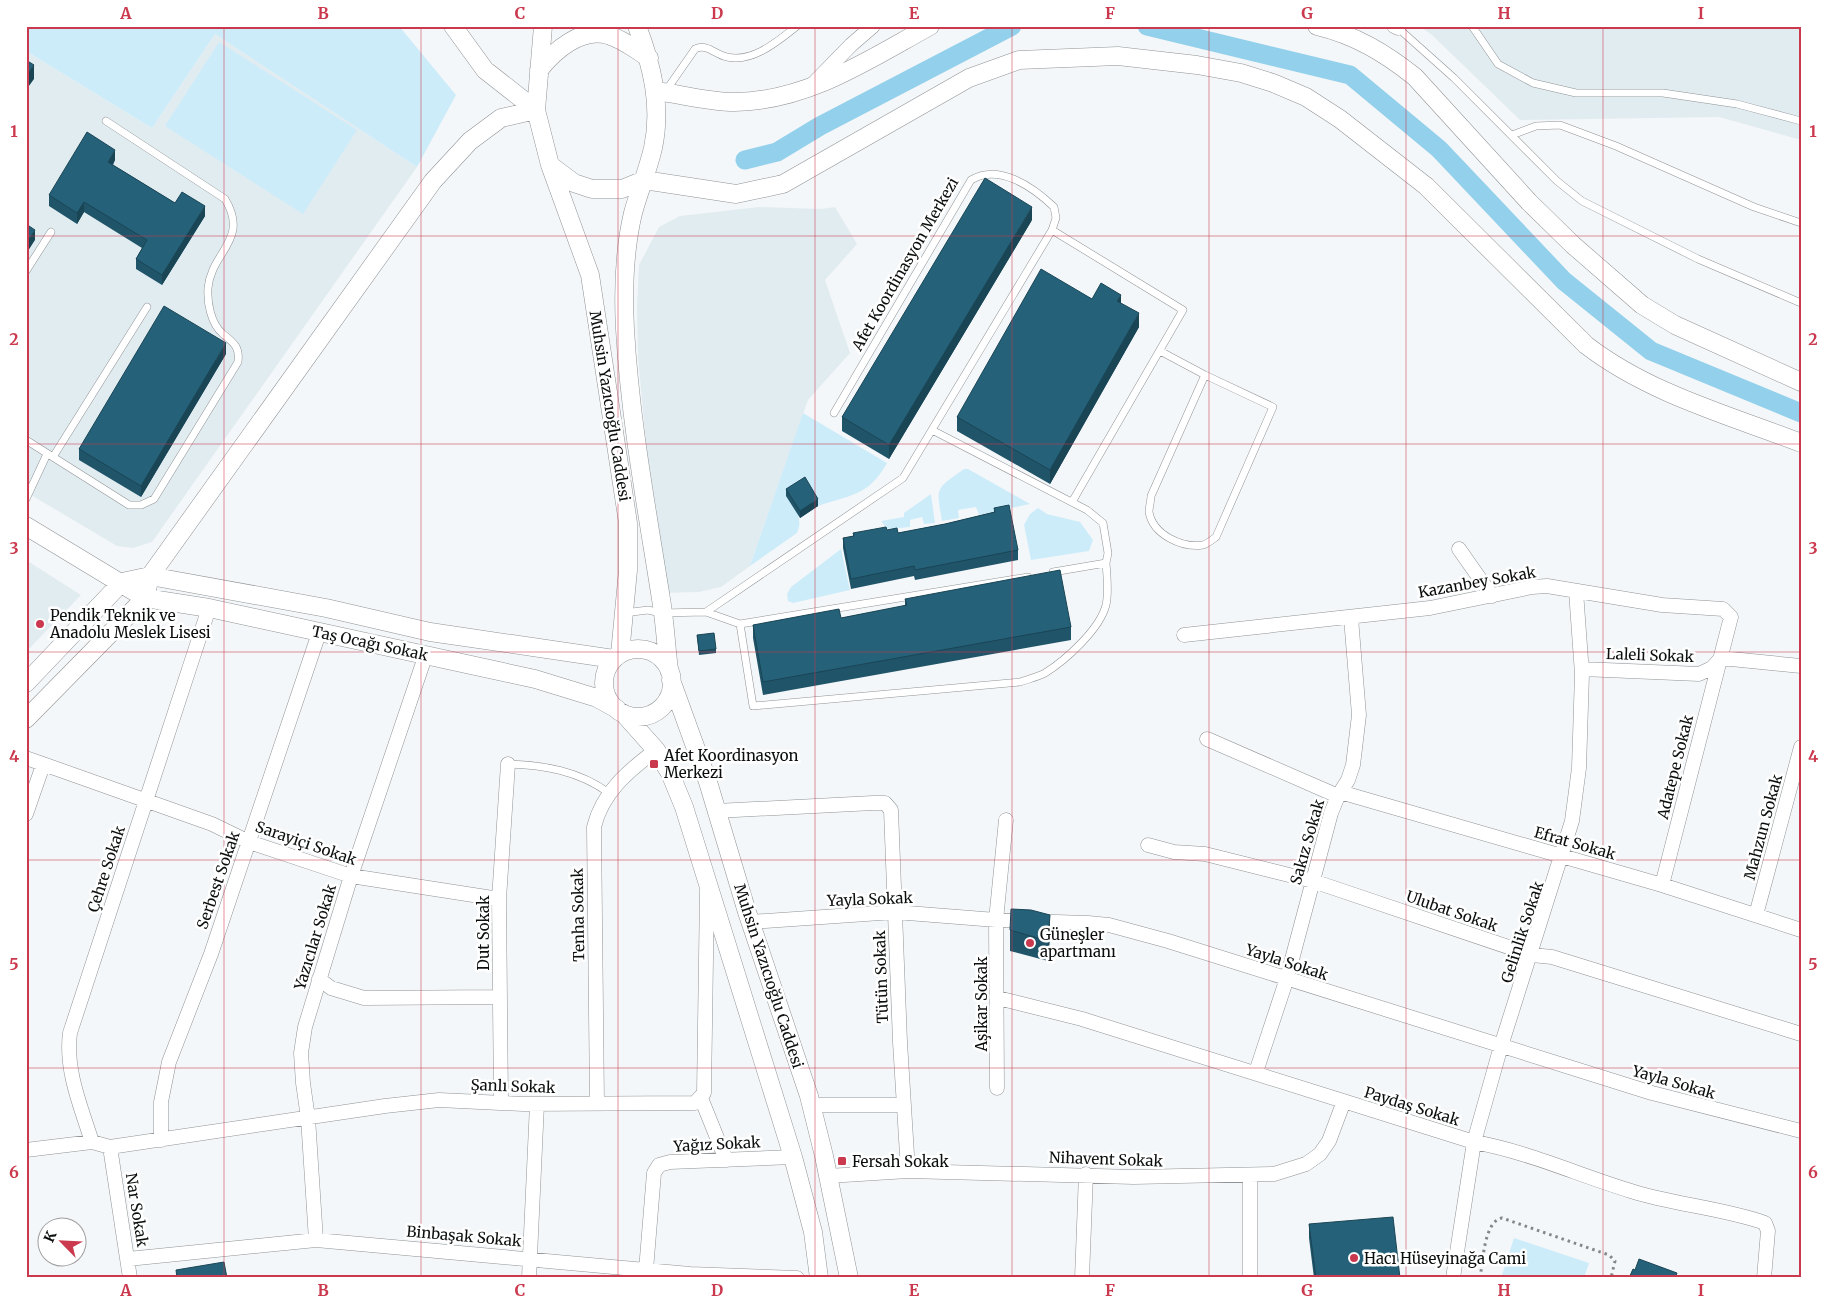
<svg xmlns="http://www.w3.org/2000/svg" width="1827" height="1304" viewBox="0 0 1827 1304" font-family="Merriweather,serif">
<rect width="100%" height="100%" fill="#f4f7f9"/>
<path fill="#e1ecf1" d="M1419 26H1801V140L1719 117 1520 120 1432 35Z
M215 34 417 167 152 542 133 548 117 546 26 492V51L152 128Z
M759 207 821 209 835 207 857 244 825 280 850 353 808 400 750 566 721 587 699 592 660 593 638 357 637 308 639 265 659 227 680 216Z
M26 560 81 595 26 652Z"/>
<path fill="#cdecfa" d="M26 26H399L456 95 417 167 215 34 152 128 26 51Z
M219 42 357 130 303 214 165 126Z
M803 413 887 463C869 496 850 495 818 506L805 484 787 496C794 509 804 517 797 533L750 566Z
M964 469H968L1030 504 979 515 976 507 958 510 959 518 942 521C936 486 935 490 964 469Z
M931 494 935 523 924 524 922 517 910 520V527L887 529 881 521 904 517V513Z
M1038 508 1047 514 1080 522 1093 540 1089 551 1031 560 1024 525 1030 514Z
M841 549 850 590 793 603 788 601 787 594 791 587Z
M1514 1238 1589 1263 1584 1278H1501Z"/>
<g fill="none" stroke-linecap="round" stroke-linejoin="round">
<path stroke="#93d0eb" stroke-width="19" d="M1147 26 1350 75 1439 149 1564 281 1651 351 1801 413
M745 160 777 152 820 126 1012 26"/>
<defs>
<path id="service" d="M1472 26 1498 64 1533 83 1576 93H1663L1737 104 1801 121
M1398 28 1454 78 1557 181 1582 201 1698 259 1801 303
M665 92 695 49C708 43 715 55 727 57 753 63 778 41 797 26
M1512 135 1536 126 1560 125 1616 146 1754 207 1801 223
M1052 230 1183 310 1072 502
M26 271 51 232
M1160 351 1205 375 1151 496C1151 501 1149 507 1149 512 1153 535 1182 548 1203 545 1207 544 1212 540 1216 537L1273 407 1205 375
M932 430 1087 510 1103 523 1108 553 1106 563 1053 572
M26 440 129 505H141L154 499 238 362C240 347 234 343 223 334 211 324 207 303 208 288 211 252 250 240 225 199L106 121
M53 457 147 307
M26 499 47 454
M706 612 740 624 1028 577
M624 613 648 610 661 613 706 612 903 478 1052 230 1056 218 1054 207C1033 187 999 163 971 180L834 413
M740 624 753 706 1020 682C1028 679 1038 677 1045 673 1066 660 1100 629 1106 605 1109 592 1107 576 1106 563
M508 764C544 765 579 771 609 793"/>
<path id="minor" d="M1394 26 1398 28 1399 26
M813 84 851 45 873 26
M1459 549 1492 596
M1184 635 1430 608 1532 587 1547 586 1662 605 1723 609 1731 617 1662 885
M1582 669 1699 674 1712 668 1721 658 1801 666
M1207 739 1338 796
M26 758 212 824 249 842 351 876 499 899
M1340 792 1662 885 1801 930
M716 811 873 803H885L891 810 900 1042 908 1171
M26 814 43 765
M1148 845 1174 852 1205 854 1313 881 1532 955 1552 957 1801 1034
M1756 915 1801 747
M750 922 895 912 996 920 1088 923 1109 925 1168 941 1652 1093 1801 1131
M319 979 331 988 364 998 499 997
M998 998 1082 1019 1474 1142C1529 1152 1578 1175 1631 1191 1675 1205 1722 1208 1765 1223L1768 1231 1764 1278
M1256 1072 1287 978 1331 813 1338 796 1348 780 1353 765 1359 715 1351 618
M997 1088 996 920 1006 820
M701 1098 726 1160
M501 1103 499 899 508 764
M597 1103 594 827C602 793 628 771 656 750
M811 1105H904
M161 1140V1102L169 1062 211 954 319 633
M92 1142C81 1107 65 1070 70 1033L209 608
M110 1147 130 1278
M26 1150 92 1142 110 1147 385 1106 439 1100 523 1104 695 1103 704 1093 707 891
M828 1176 908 1171 1134 1177 1274 1174 1306 1164 1320 1154 1329 1141 1344 1101
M316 1240 308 1118 303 1083 301 1053 305 1027 351 876 426 654
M128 1259 316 1240 690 1274 797 1278
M646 1270 654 1173 659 1165 670 1162 793 1157
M529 1278 537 1104
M1082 1278 1086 1174
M1250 1278V1176
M1453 1278 1474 1142 1501 1046 1572 821 1579 768 1582 674 1576 591"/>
<path id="tertiary" d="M453 26 485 70 536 110
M543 26 536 110 550 165 590 275 628 523V570L620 654
M637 26C652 65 662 106 653 148 648 170 639 191 633 213 624 251 623 291 625 329 630 420 647 510 661 599 665 622 666 646 669 670
M1317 26C1355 35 1385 53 1415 77L1529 202 1573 245 1642 305 1675 325 1801 382
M539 70C554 51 581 27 608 35 623 39 636 50 649 58
M655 91C681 94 708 102 735 102 808 101 868 60 930 26
M550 165 574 183 592 189H622L644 180 736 194 783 184 969 78 1019 60 1118 56 1197 65 1241 73 1273 83 1306 97 1340 119 1426 186 1586 345C1648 393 1728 415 1801 443
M26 526 145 598 209 608 535 679 597 698 617 709
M604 683a34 34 0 1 1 68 0a34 34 0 1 1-68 0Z
M671 680 708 782 747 912 809 1096 824 1156 849 1278
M26 683 122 582 150 576 326 608 430 632 614 659
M624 714 656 750 670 773 684 807 793 1157 813 1232 819 1278
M26 719 145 598 150 576 433 181 470 141 501 118 536 110"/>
</defs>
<use href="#service" stroke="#909395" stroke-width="8"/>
<use href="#minor" stroke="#909395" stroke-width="15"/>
<use href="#tertiary" stroke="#909395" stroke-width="19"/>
<path stroke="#848688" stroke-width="3" stroke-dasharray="2.5 4" stroke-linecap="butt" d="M1480 1278C1483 1262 1484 1221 1502 1218L1609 1255 1615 1261 1611 1278"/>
<use href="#service" stroke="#fff" stroke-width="7"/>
<use href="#minor" stroke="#fff" stroke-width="14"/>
<use href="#tertiary" stroke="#fff" stroke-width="18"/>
</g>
<path fill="#205469" d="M115 160 113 165 175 203 205 216 162 285 136 269V259L142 248 84 212 77 224 49 206V195Z
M1032 220 889 459 842 431V417Z
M1092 299 1121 303 1139 327 1050 484 957 431V417Z
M226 354 141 497 79 460V449Z
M786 489 818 506 800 518 786 496Z
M994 508 1018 550V560L915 580 914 576 851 589 843 548V538L853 536V533L887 530 898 533 945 524 994 512Z
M905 599 1071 627V640L763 695 753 638V625L841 618 905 606Z
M697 635 716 649V653L699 655Z
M1010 930 1050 935 1048 961 1010 951Z
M1309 1224 1400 1278H1314L1309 1238Z"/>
<path fill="#1a4555" d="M34 65V79L26 90V76Z
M115 150V160L108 172V162Z
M84 202V212L77 224V213Z
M205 206V216L162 285V275Z
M1032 207V220L889 459V445Z
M35 230V240L26 254V244Z
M1121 295V309L1117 301Z
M1139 313V327L1050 484V470Z
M226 343V354L141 497V486Z
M818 499V506L800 518V511Z
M1050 915V935L1048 961V941Z"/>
<path fill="#25627a" stroke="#1a4555" d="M26 60 34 65 26 76Z
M87 132 115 150 108 162 175 203 182 192 205 206 162 275 136 259 147 240 84 202 77 213 49 195Z
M985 178 1032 207 889 445 842 417Z
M26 224 35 230 26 244Z
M1041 269 1092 299 1101 283 1121 295 1117 301 1139 313 1050 470 957 417Z
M164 306 226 343 141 486 79 449Z
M805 477 818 499 800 511 786 489Z
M1009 505 1018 550 915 570 914 566 851 579 843 538 854 536 853 533 886 527 887 530 897 528 898 533 945 524 995 512 994 508Z
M1060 570 1071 627 763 682 753 625 839 609 841 618 907 605 905 599Z
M714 633 716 649 699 651 697 635Z
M1011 909 1031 910 1050 915 1048 941 1010 930Z
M1393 1217 1400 1278H1316L1309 1224Z
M1639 1259 1677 1273 1675 1278H1629L1633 1269 1635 1270Z
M224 1262 227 1278H177L176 1270Z"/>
<path fill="none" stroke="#ca394d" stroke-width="1" stroke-opacity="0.55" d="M224 26V1278M421 26V1278M618 26V1278M815 26V1278M1012 26V1278M1209 26V1278M1406 26V1278M1603 26V1278M26 236H1801M26 444H1801M26 652H1801M26 860H1801M26 1068H1801"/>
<g fill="#ca394d" stroke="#fff" stroke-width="2">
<circle cx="40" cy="624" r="5"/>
<rect x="649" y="759" width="10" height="10" rx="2.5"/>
<circle cx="1030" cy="943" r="5"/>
<rect x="837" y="1156" width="10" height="10" rx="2.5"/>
<circle cx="1354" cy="1258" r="5"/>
</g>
<g text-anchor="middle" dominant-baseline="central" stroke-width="5" stroke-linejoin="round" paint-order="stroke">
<g font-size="15" fill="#0c0d0d" stroke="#fff">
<text transform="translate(905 264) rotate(-60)">Afet Koordinasyon Merkezi</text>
<text transform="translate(610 406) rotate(81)">Muhsin Yazıcıoğlu Caddesi</text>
<text transform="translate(1477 582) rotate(-10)">Kazanbey Sokak</text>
<text transform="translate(370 643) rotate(12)">Taş Ocağı Sokak</text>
<text transform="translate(1650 655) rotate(2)">Laleli Sokak</text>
<text transform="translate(1675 767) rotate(-76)">Adatepe Sokak</text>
<text transform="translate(1763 827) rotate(-75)">Mahzun Sokak</text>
<text transform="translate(1307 842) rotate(-74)">Sakız Sokak</text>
<text transform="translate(306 843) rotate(19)">Sarayiçi Sokak</text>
<text transform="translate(1575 843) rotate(16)">Efrat Sokak</text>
<text transform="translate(106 869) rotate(-72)">Çehre Sokak</text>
<text transform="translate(218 880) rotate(-71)">Serbest Sokak</text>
<text transform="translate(870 899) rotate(-2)">Yayla Sokak</text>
<text transform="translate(1452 911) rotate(19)">Ulubat Sokak</text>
<text transform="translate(578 915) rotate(-91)">Tenha Sokak</text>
<text transform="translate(1522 932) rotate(-72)">Gelinlik Sokak</text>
<text transform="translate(483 933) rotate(-90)">Dut Sokak</text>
<text transform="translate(315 937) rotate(-73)">Yazıcılar Sokak</text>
<text transform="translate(1287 962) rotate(18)">Yayla Sokak</text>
<text transform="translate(769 976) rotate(72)">Muhsin Yazıcıoğlu Caddesi</text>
<text transform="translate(881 977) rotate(-92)">Tütün Sokak</text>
<text transform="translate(981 1004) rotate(-90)">Aşikar Sokak</text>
<text transform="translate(1674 1082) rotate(16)">Yayla Sokak</text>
<text transform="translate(513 1086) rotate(2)">Şanlı Sokak</text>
<text transform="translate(1412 1106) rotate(17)">Paydaş Sokak</text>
<text transform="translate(717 1144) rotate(-3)">Yağız Sokak</text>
<text transform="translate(1106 1159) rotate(2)">Nihavent Sokak</text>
<text transform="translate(137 1210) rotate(81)">Nar Sokak</text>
<text transform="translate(464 1236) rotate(5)">Binbaşak Sokak</text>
</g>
<g font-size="15" fill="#0c0d0d" stroke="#fff" text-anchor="start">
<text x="50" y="615">Pendik Teknik ve<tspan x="50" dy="17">Anadolu Meslek Lisesi</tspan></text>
<text x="664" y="755">Afet Koordinasyon<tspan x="664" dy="17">Merkezi</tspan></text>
<text x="1040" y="934">Güneşler<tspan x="1040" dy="17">apartmanı</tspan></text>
<text x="852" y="1161">Fersah Sokak</text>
<text x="1364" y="1258">Hacı Hüseyinağa Cami</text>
</g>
</g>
<rect width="1827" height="1304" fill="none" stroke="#ffffff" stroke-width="55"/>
<g transform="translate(62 1242) rotate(294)"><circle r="24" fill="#ffffff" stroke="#9e9e9e"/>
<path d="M0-4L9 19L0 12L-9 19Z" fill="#ca394d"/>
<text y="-8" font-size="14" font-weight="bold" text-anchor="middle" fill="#0c0d0d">K</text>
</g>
<rect x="28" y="28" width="1772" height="1248" fill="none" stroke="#ca394d" stroke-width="2"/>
<g font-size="16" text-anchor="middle" font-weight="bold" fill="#ca394d">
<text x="126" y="19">A</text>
<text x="323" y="19">B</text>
<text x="520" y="19">C</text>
<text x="717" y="19">D</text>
<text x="914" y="19">E</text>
<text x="1110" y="19">F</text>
<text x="1307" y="19">G</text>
<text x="1504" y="19">H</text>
<text x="1701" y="19">I</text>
<text x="14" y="137">1</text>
<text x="1813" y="137">1</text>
<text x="14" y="345">2</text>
<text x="1813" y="345">2</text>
<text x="14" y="554">3</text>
<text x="1813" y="554">3</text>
<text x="14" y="762">4</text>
<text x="1813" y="762">4</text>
<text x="14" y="970">5</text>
<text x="1813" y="970">5</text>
<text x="14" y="1178">6</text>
<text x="1813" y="1178">6</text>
<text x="126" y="1296">A</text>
<text x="323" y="1296">B</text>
<text x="520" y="1296">C</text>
<text x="717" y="1296">D</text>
<text x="914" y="1296">E</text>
<text x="1110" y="1296">F</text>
<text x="1307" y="1296">G</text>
<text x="1504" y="1296">H</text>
<text x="1701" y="1296">I</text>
</g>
</svg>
